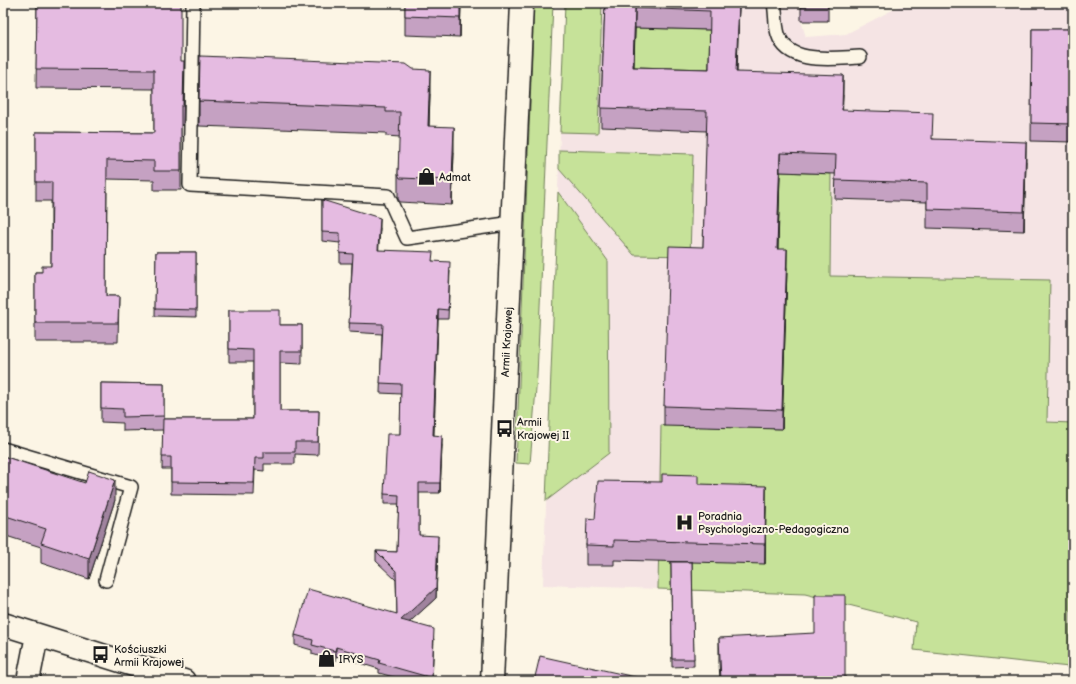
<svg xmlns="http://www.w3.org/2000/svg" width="1076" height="684" viewBox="0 0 1076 684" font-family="'Balsamiq Sans',sans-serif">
<rect width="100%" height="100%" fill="#fcf5e5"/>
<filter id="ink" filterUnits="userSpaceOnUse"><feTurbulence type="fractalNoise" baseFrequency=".025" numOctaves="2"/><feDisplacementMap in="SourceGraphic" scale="8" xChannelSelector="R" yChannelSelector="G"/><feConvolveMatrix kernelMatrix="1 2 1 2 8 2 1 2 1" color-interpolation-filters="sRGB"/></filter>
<g filter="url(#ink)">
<path fill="#f5e4e4" d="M565 3H801V21L806 37 846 34 906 3H1073V666L1060 667 914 650 916 622 805 594 543 585Z"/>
<path fill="#c6e299" stroke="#717f5a" d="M534 3H553L537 376 530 464 516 463Z
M565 3H602L598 133 560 132Z
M635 28 710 30 708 89 633 86Z
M559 150 693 154 690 256 634 255 559 169Z
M780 172 831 174 830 276 1050 280 1047 422 1073 423 1069 667 914 650 916 622 805 594 658 589 661 425 782 429 777 268Z
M558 192 608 261 609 453 546 501Z"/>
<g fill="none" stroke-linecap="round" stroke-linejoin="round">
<defs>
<path id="lane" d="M193 3 190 185 388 196 407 238 513 223
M774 3C776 13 775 24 778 34 788 66 834 58 860 57
M3 449 131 487 106 580"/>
<path id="street" d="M3 624 184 681
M28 681 37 635"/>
<path id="secondary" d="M492 681 522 3"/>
</defs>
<use href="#lane" stroke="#1c1c1c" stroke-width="16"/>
<use href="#street" stroke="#1c1c1c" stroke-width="25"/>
<use href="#secondary" stroke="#1c1c1c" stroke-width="25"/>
<use href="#lane" stroke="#fcf5e5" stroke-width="13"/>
<use href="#street" stroke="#fcf5e5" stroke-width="22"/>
<use href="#secondary" stroke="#fcf5e5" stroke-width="22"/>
</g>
<path fill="#c5a1c2" stroke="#1c1c1c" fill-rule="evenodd" d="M405 3H461L460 37 405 35Z
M605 3H739L737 72 843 95 842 110 933 139 1026 161 1024 231 927 228V202L835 199 836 174 780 172 778 249 787 268 782 429 664 426V406L703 247 707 131 601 127V108ZM635 28 710 30 709 69 634 67Z
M801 3H828V21H801Z
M37 6 39 7 181 61 184 80 183 125H181V190H154V180L107 179 106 296H119L118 342H35V272H42L51 266V201H36V132L154 133V89L36 88Z
M1032 29H1073V142L1031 141Z
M430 94 429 126 454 152 452 205 400 202 398 199V174L400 137 386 136V133L199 126V101Z
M322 200 380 228 378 250 433 261 450 271 448 319H438L434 435 442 445 440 493H419V535L438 545 436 598 409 622 434 639 432 681H408L379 673V669L336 656 335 661 312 654V650L295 645V635L397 614 396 580 376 561V551L397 552 399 504H384V494L400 434 401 394 380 393 382 334 349 332 352 263H340V243L322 241Z
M156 252H196V317L155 316Z
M229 310 280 325H302V364L280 363V411H319L318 455 295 454V464H264V471L255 470 254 495 171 494V469H162L163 430 123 431V423L101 422V383L164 384V419H253V362H229Z
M3 456 115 500 89 579 41 563V547L3 535Z
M698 484 766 505 765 564 692 562 694 666 672 667 671 562H692L614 560V565H586V545L595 519Z
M719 638 845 681H720L719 662Z"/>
<path fill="#a0839e" stroke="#1c1c1c" d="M460 3H461L460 37Z
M739 3V5L736 91V72Z
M635 8V28L633 86V67Z
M430 70V94L428 151V126Z
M843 75V95L842 129V110Z
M454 127V152L452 205V180Z
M1026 142V161L1024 231V212Z
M780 153V172L777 268V249Z
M380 218V228L378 260V250Z
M787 249V268L782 429V410Z
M438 309V319L433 445V435Z
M442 436V445L440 493V483Z
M115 480V500L89 579V559Z
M766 486V505L765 564V544Z
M438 536 436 598 401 630V620Z
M336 647V656L335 661V651Z"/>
<path fill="#e5bbe1" stroke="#1c1c1c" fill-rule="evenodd" d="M39 3H181V61H184L183 106H181V171H154V161L107 160 106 296H119L118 323H35V272H42V266H51L52 182H36V132L154 133V70L36 69 37 6 39 7Z
M405 3H460V18L405 16Z
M605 3H739L736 72 843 75 842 110 933 113 932 139 1026 142 1024 212 927 209V183L835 180 836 155 780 153 777 249H787L782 410 664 406 669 246 703 247 707 111 601 108ZM635 8 710 11 709 69 633 67Z
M801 3H828V7H801Z
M1032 29H1073V124L1031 123Z
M200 56 406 64 413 69 430 70 428 126 454 127 452 180 400 178 398 174 400 112H386V108L199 101Z
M322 200 380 218 378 250 433 252 432 261 450 262 448 310 438 309 433 435 442 436 440 483H419V535L438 536 436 588 401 620 434 629 432 678 379 663 380 660 336 647 335 651 312 645 313 640 295 635 308 589 397 614 396 571 376 551 397 552 399 495 384 494 387 434H400L401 384 380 383 383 324 349 323 353 254 340 253V233L322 232Z
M156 252H196V310L155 309Z
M229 310H280V325H302V351H280V411H319L318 442H295V452H264V458H255L254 483 171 482V457H162L163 419H253V350L229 349Z
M101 383 164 384V416L123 417V409L101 408Z
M3 456 85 483 89 471 115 480 89 559 41 543 46 529 3 515Z
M662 474 698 475V484L766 486 765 544 614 540V546L586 545 587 518 595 519 598 481 662 482Z
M671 562H692L694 659H672Z
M815 595H845V681H721L719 638 815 633Z
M540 656 653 681H534Z"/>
</g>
<defs>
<symbol id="shop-bare" viewBox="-9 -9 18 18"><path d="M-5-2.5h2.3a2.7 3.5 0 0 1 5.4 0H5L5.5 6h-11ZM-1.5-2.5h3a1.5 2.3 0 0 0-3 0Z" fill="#1c1c1c" stroke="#fcf5e5" stroke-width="2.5" paint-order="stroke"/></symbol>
<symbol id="bus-bare" viewBox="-9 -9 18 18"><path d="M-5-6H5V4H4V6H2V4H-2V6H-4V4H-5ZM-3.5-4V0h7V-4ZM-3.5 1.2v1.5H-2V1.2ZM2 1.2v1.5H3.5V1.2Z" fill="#1c1c1c" stroke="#fcf5e5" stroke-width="2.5" paint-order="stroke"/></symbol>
<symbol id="hospital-bare" viewBox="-9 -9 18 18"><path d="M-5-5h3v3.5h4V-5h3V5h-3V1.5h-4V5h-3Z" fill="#1c1c1c" stroke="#fcf5e5" stroke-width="2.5" paint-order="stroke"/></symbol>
</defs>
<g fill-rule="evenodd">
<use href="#shop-bare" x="414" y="164" width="25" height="25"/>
<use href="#bus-bare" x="492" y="416" width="25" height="25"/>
<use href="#hospital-bare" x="672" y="510" width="25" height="25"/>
<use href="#bus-bare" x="88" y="642" width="25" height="25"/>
<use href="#shop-bare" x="314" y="646" width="25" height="25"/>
</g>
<g text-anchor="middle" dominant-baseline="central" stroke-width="4" stroke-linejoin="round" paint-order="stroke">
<g font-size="11" fill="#1c1c1c" stroke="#fcf5e5" text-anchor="start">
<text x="439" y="177">Admat</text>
<text x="517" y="422">Armii<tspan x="517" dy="13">Krajowej II</tspan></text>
<text x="698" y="516">Poradnia<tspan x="698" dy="13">Psychologiczno-Pedagogiczna</tspan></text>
<text x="114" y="649">Kościuszki<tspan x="114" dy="13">Armii Krajowej</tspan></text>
<text x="339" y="659">IRYS</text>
</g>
<g font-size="11" fill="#1c1c1c" stroke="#fcf5e5">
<text transform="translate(507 342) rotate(-87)">Armii Krajowej</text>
</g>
</g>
<rect width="1076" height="684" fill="none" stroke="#fcf5e5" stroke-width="16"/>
<rect x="8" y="8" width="1060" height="668" fill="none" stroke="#1c1c1c" stroke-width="1.5" filter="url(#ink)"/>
</svg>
